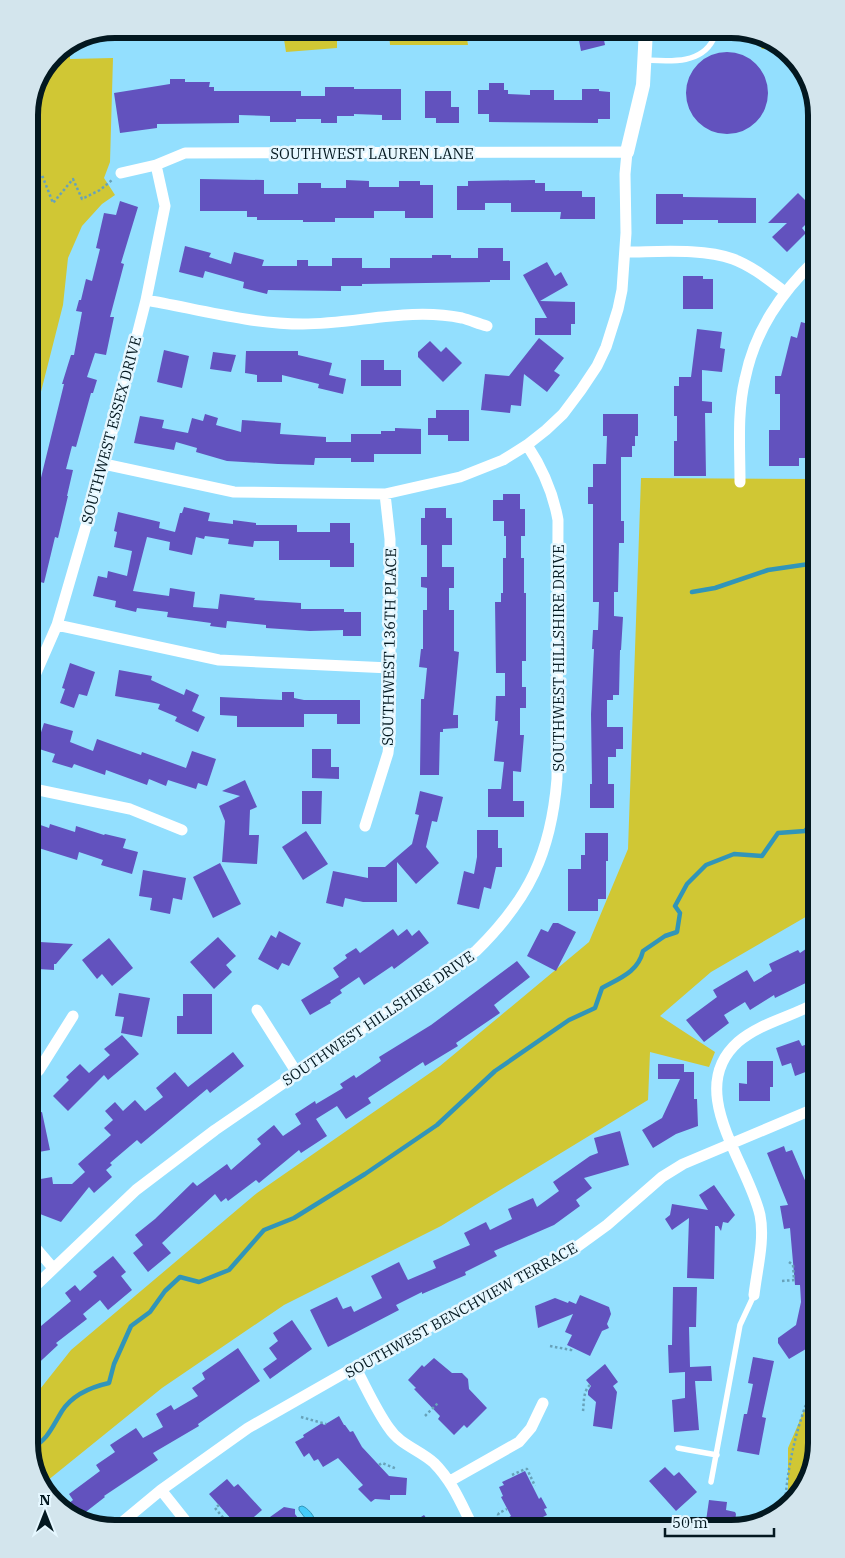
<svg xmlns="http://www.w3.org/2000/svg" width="845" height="1558" viewBox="0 0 845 1558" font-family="'IBM Plex Serif',serif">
<rect width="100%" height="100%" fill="#93dffe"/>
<path fill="#d0c734" d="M389 32H466L468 45H390Z
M283 33H337V48L286 52Z
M754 35 778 43 783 49H762Z
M70 43V59L113 58 110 162 104 178 115 195 102 204 82 226 68 258 63 305 29 439V109L54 54Z
M641 478 816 479V911L711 972 660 1016 715 1052 709 1067 650 1052 648 1100 441 1226 284 1305 162 1388 42 1485 35 1477 29 1444V1403L71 1350 257 1193 440 1066 589 942 628 849Z
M816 1383V1444L802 1491 788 1503V1448Z"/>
<path fill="#45cbfa" stroke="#3195b9" d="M302 1506C307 1507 316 1517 315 1523H309L299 1510V1507Z"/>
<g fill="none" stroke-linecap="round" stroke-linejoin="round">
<path stroke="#3195b9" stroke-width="4.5" d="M692 592 715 588 768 570 816 563
M30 1450C49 1438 51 1429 62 1411 73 1394 91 1387 109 1383L114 1364 131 1326 150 1312 165 1291 180 1277 199 1282 229 1270 264 1230 294 1218 365 1174 437 1125 495 1071 569 1020 595 1008 602 988C620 978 638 972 643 951L665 936 677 932 680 913 675 906 687 884 706 865 734 854 762 856 778 833 805 831 816 818"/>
</g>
<path fill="#6252be" d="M707 29H736L740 30 724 41Z
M602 30 605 45 581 51 578 35Z
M686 93a41 41 0 1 1 82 0a41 41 0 1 1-82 0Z
M170 79H185V82H210L209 87H214V91H301V96H325V87H354V89H401V120H382V115L354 114V116H337V123H321V119H296V122H270V116L239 115V123L157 124V128L120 133 114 93 170 84Z
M489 83H504V90H508V94L530 95V90H554V100H582V89H599V91L610 92V119H598V123L489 122V114H478V90H489Z
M425 91H451V107H459V123H436V118H425Z
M200 179 264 180V194H298V183H321V188H346V180L369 181V187H399V181H420V185H433V218H405V211H374V218H335V222H303V220H257V217H247V211H200Z
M535 180V183H545V191H582V197H595V219H560L561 212H511V203H485V210H457V186H468V181Z
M798 193 816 211V214L802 228 806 233 787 252 772 237 787 223H768Z
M656 194H683V197L756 198V223H718V220H683V224H656Z
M120 201 138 207 121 263 124 264 110 317H114L106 355 95 353 87 377 97 380 93 393H91L76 447 72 446 66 469 73 470 67 496H68L58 538 55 537 44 583 29 579V539L34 517 29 516V509L32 497 36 498 64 384H62L71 355H74L82 312 76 311 79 300H81L86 279 92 281 100 249 96 248 104 213 116 215Z
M185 246 211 253 209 257 231 264 234 252 264 260 262 266H297V260H308V266H332V258H362V268H390V258H432V255H451V258H478V248H503V261H510V280H490V282L362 284V286H341V291L268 290 267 294 243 288 244 282 205 271 203 278 179 272Z
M547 262 555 276 561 272 568 285 540 301 575 302V324H571V335H535V318H547L523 275Z
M683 276H703V279H713V309H683Z
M801 322 816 326V374L811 372V416H808V458H799V466H769V430H780V394H775V376H781L791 336 797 338Z
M697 329 722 332 720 348 725 349 722 372 702 370V401L712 402V413H705L706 476H674V441H677V416H674V386H679V377H691Z
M539 338 564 358 554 371 560 375 547 392 524 374 521 406 511 405 510 413 481 410 485 374 509 376Z
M430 341 441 352 446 347 462 363 443 382 418 357V352Z
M164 350 189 356 182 388 157 382Z
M246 351H298V355L332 363 329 375 346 379 343 394 318 388 319 384 282 375V382H257V375L245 373Z
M213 352 236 355 231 372 210 369Z
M361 360H384V370H401V386H361Z
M436 410H469V441H448V435H428V418H436Z
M205 414 218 418 216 425 241 432 242 420 281 423 280 434 326 437V442H351V434H381V431H395V428L421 429V454H374V462H351V458H315L314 465 278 464 227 461 196 452 197 448 176 442 174 450 134 443 140 416 164 420 162 428 188 433 192 418 203 421Z
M603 414H638V436H635V446H632V457H621V521H624V543H619L618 592H614V616L623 617 621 650H620L619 695H613V700H607V727H623V749H616V757H608V784H614V808H590V784H592L591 714 594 649H592L593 630H598L599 602H593V504H588V487H593V464H606L607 436H603Z
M503 494H520V509H525V536H521V558H524V593H526V661H522V687H526V708H520V735H524L521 772 513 771V801H524V817H488V789H501L504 762 494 761 498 721H495L496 696H505V673H496L495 602H501V593H503V558H506V536H504V521H493V500H503Z
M184 507 210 513 208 521 233 524V520L256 523V525H297V532H330V523H350V543H354V567H330V560H279V541H254L253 547 228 544 229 539 205 536 204 539 196 537 192 555 169 550 170 542 147 537 133 591 169 596 170 588 195 592 193 607 218 609 220 594 255 598 254 600 301 603V609H344V612H361V636H343V630L310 631 266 628V625L227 621 226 628 210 626 211 623 167 617 168 612 137 608 136 612 115 607 116 601 93 596 98 576 107 578 108 571 127 576 132 551 114 547 117 532 114 531 118 512 160 522 159 528 175 532 180 513H182Z
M425 508H446V518H452V545H442V567H454V588H449V610H454V651L459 652 453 715H458V728L443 729V732H440L439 775H420L421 699H424L427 668 419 667 421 649H423V610H427V588L421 587V577H427V545H421V518H425Z
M70 663 95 672 87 696 79 694 74 708 60 703 65 689 62 688Z
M119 670 152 676 151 680 184 695 186 689 199 695 192 711 205 717 198 732 175 721 177 717 158 709 160 704 115 696Z
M282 692H294V698L304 700H360V724H337V714H304V727H237V716L220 715V697L282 700Z
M44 723 73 731 70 742 93 751 97 739 141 755 142 752 186 768 192 751 216 759 207 786 198 783 196 789 168 780 166 786 149 779 147 785 106 770 105 775 74 764 72 768 52 762 55 754 36 748Z
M312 749H331V767H339V779L312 778Z
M245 780 257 807 250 810 249 835H259L257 864 222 862 225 821 219 806 240 796 222 791Z
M302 791H322L321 824H302Z
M420 791 443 797 437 822 432 821 426 847 439 863 416 884 397 862V902H363L345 898 343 907 326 903 333 871 368 878V867H385L412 844 419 815 415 814Z
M29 821 49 828 50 824 75 832 76 826 104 835 105 834 126 839 123 848 138 852 132 874 101 865 103 860 79 852 77 860 29 845Z
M477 830H498V848H502V867H496L491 889 484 887 479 909 457 904 464 871 474 874 477 857Z
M306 831 328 864 303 880 282 847Z
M585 833H608V861H606V899H598V911H568V869H581V855H585Z
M220 863 241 904 213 918 193 877Z
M143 870 186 878 182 900 173 898 170 914 150 910 152 898 139 896Z
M553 923H558L576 932 556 971 527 956 541 929 548 932Z
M393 929 398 936 407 929 412 936 419 930 429 943 394 969 392 966 364 985 359 977 340 990 342 993 330 1001 331 1003 310 1015 301 1000 339 977 333 968 347 958 345 955 356 948 360 953Z
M279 931 301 943 289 966 282 963 278 970 258 959 271 935 276 938Z
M218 937 236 956 226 965 232 972 214 989 190 962Z
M109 938 133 968 112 986 102 974 97 979 82 960Z
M40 942 73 944 56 964H54V970L38 969Z
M816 942V978L775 998 774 995 750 1010 745 1002 724 1015 729 1023 704 1042 686 1020 717 997 713 990 747 970 754 982 772 971 769 964 798 950 800 953Z
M517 961 530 977 494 1005 500 1013 456 1043 458 1046 425 1066 423 1062 368 1098 371 1103 346 1119 337 1106 316 1119 327 1136 301 1153 299 1150 259 1183 256 1180 228 1201 226 1198 221 1202 215 1194 162 1243 171 1253 148 1272 133 1253 143 1245 135 1235 155 1219 193 1182 197 1186 227 1164 231 1170 261 1144 257 1139 274 1125 283 1136 301 1124 295 1114 315 1101 316 1104 343 1088 340 1084 354 1075 356 1078 381 1061 379 1057 431 1025Z
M119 993 150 998 142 1037 121 1033 124 1017 115 1016Z
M183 994H212V1034H177V1016H183Z
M122 1035 139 1054 108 1080 104 1075 68 1111 53 1096 69 1080 66 1077 80 1064 89 1073 110 1055 104 1049Z
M799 1040 802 1046 816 1041V1068L795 1076 791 1063 782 1066 776 1048Z
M233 1052 244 1066 210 1093 207 1089 141 1144 137 1140 110 1163 112 1165 106 1170 112 1177 94 1193 89 1187 61 1222 40 1214 35 1180 52 1177 53 1184H72L85 1172 78 1164 111 1135 104 1128 113 1120 105 1111 115 1102 123 1111 135 1100 145 1111 163 1097 156 1088 175 1072 188 1087Z
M747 1061H773V1087H770V1101H739V1083L747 1084Z
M658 1064H684V1072H694V1099H697L698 1126 676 1134 653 1148 642 1130 662 1118 680 1079H658Z
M42 1112 50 1150 33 1153 31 1143H29V1115Z
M620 1131 629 1165 584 1178 592 1188 576 1200 580 1206 554 1225 494 1251 497 1256 465 1272 466 1275 422 1294V1292L396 1305 399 1310 328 1347 310 1310 337 1297 343 1309 351 1306 354 1312 382 1298 371 1276 399 1262 408 1280 436 1268 433 1261 470 1245 464 1233 486 1222 490 1230 512 1219 508 1209 533 1198 537 1207 559 1191 553 1182 590 1156 598 1153 594 1138Z
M784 1146 786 1152 792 1150 813 1199 816 1224V1303L813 1316 816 1317V1343L789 1359 778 1343V1338L796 1325 801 1302 800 1285H795L790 1228 784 1229 780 1206 788 1205 767 1153Z
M714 1185 735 1215 728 1223 723 1222 721 1231 718 1226H715L714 1279 687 1278 689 1218 672 1230 665 1219 670 1215 672 1204 708 1210 699 1195Z
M113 1256 126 1272 121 1276 132 1290 108 1310 100 1300 83 1314 87 1319 56 1343 58 1345 29 1372V1336L71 1301 65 1293 75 1285 80 1291 97 1276 93 1272Z
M673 1287H697L696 1327H689L690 1367 711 1366 712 1381H695L699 1430 674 1432 672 1400 685 1398V1372L669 1373 668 1345H672Z
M580 1295 609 1307 611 1314 607 1324 609 1328 602 1331 590 1356 567 1345 572 1335 565 1332 573 1314 538 1328 535 1306 555 1298 568 1303 569 1301 576 1304Z
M292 1320 312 1349 270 1379 263 1369 277 1359 269 1348 278 1341 273 1333Z
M238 1348 260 1381 198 1424 199 1426 153 1453 158 1460 104 1496 105 1497 78 1518 67 1515 62 1509 73 1500 69 1494 100 1471 96 1465 115 1452 110 1445 136 1428 143 1438 163 1427 156 1414 171 1405 174 1410 198 1396 192 1388 205 1379 202 1373Z
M753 1357 774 1361 762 1417 766 1418 759 1455 737 1451 744 1414H747L753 1384 748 1383Z
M434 1358 452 1373H462L468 1379 469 1389 487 1408 467 1428 464 1425 454 1435 438 1419 440 1416 414 1389 416 1388 408 1380 422 1365 424 1367Z
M605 1364 618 1382 613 1386 617 1392 612 1429 593 1426 596 1402 588 1395V1391L591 1386 586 1380Z
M339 1416 344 1425H345L350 1432 353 1431 362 1447 389 1476 407 1478 406 1495H390V1500L375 1499 371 1502 358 1489 363 1485 338 1458 323 1467 318 1459 314 1461 309 1453 304 1457 295 1442 304 1437 303 1435 322 1423 324 1425Z
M665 1467 674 1476 679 1472 697 1492 676 1511 649 1481Z
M525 1471 539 1499 541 1497 547 1508 544 1509 547 1515 531 1523 534 1529H506L502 1521 511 1516 501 1497 503 1496 499 1487 504 1485 502 1482Z
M227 1479 234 1487 238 1484 262 1510 240 1529 209 1494Z
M709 1500 727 1502 726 1510 735 1512 736 1514 734 1529H713L715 1522 706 1521Z
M284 1507 295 1509V1514L306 1529H268L263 1522Z
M424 1515 434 1529H403Z"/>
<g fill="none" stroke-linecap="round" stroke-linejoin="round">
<path stroke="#67a2ba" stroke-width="2.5" stroke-dasharray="2.5 2.5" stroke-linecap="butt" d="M29 189 42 175 53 203 73 179 82 199 100 190 112 180
M789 1262 793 1265 794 1280
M782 1281 795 1280
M550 1346 571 1350 572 1347
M583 1411C584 1403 583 1391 590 1385
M425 1416 439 1402
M301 1417 326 1424
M379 1465 382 1463 397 1469
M512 1475 525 1469H527L535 1486
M219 1505 215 1508 230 1526
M785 1505C788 1457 799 1421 816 1377
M432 1526 437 1524 441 1525 443 1529
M504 1529 498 1515 499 1513 507 1509"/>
<path stroke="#fff" stroke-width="5.5" d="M645 60C668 61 700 65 713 40
M678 1448 717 1455
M711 1482 740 1325 754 1295"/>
<path stroke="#fff" stroke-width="11" d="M625 252C657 252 703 248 733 259 752 266 769 280 785 292
M146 300C197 309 250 324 303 324 356 324 409 307 462 318 470 320 479 324 487 326
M104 464 234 492 385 494 460 477 503 460 527 445 546 430 563 414 581 390 597 366 606 347 618 309 622 290 626 233 625 174 627 152 185 153 156 165 121 173
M740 482C740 448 737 412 745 379 755 330 781 293 816 259
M57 625 219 660 390 668
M29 689 57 625 104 464 146 300 165 206 156 165
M29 788 130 809 182 830
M365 826 388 753 390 734V539L385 494
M257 1010 297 1073
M29 1080 39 1070 73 1016
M29 1240 53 1268
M29 1292 136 1190 215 1130 476 951C529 899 551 853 557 779L558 520C553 492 543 469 527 445
M754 1295C757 1269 765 1240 760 1215 748 1162 684 1090 738 1042 760 1023 791 1017 816 1003
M355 1367C366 1387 376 1410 389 1428 400 1445 420 1450 434 1463 453 1482 462 1506 474 1529
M450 1481 519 1442 531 1428 543 1403
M161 1490 192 1529
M114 1529 161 1490 248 1428 355 1367 574 1249 607 1225 662 1177 683 1164 816 1108"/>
<path stroke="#fff" stroke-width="14" d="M627 152 643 85 646 30"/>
</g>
<g text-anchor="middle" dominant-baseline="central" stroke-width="5" stroke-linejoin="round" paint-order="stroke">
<g font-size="15" fill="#031820" stroke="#e5f7ff">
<text x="372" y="153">SOUTHWEST LAUREN LANE</text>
<text transform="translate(111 430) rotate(-75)">SOUTHWEST ESSEX DRIVE</text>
<text transform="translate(389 647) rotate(-89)">SOUTHWEST 136TH PLACE</text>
<text transform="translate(558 658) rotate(-90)">SOUTHWEST HILLSHIRE DRIVE</text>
<text transform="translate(378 1018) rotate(-34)">SOUTHWEST HILLSHIRE DRIVE</text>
<text transform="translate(461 1310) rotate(-29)">SOUTHWEST BENCHVIEW TERRACE</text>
</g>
</g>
<path d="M0 0H845V1558H0ZM115 38H731A77 77 0 0 1 808 115V1443A77 77 0 0 1 731 1520H115A77 77 0 0 1 38 1443V115A77 77 0 0 1 115 38Z" fill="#d3e5ed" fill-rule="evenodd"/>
<path fill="none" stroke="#031820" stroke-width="6" d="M115 38H731A77 77 0 0 1 808 115V1443A77 77 0 0 1 731 1520H115A77 77 0 0 1 38 1443V115A77 77 0 0 1 115 38Z"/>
<g transform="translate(45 1513)" stroke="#e5f7ff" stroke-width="4" paint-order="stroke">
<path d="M0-4L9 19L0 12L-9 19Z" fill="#031820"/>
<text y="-8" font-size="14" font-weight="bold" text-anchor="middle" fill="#031820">N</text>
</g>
<path d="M665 1528v8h109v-8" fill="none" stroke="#031820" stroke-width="2.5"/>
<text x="672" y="1528" font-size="15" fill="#031820" stroke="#e5f7ff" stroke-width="4" paint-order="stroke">50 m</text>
</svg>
